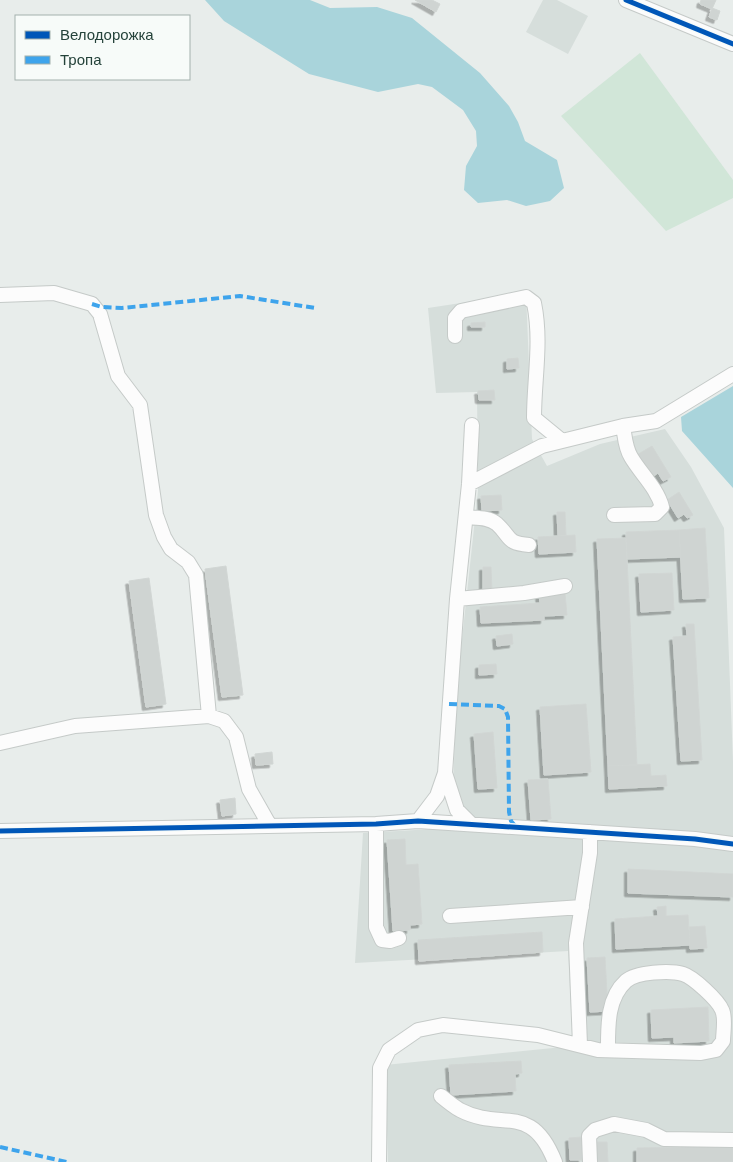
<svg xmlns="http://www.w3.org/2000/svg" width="733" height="1162" viewBox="0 0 733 1162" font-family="Arial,sans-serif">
<defs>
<filter id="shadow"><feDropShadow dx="-3.5" dy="3.5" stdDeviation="0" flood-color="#0004"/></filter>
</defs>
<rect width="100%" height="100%" fill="#e8edeb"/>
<path fill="#d6dedb" d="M543 0H557L588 16 568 54 526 32Z
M526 293 532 439 547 466 600 444 665 429 691 467 724 528 733 762V1162H388L385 1065 573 1046 568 951 355 963 363 833 433 829 452 830 456 695 478 491 477 392 436 393 428 308Z"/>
<path fill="#d1e6d8" d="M640 53 733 180V198L666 231 561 116Z"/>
<path fill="#a9d4db" d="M205 0H310L330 8 377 7 412 18 480 73 509 106 518 122 525 141 557 160 564 188 550 201 526 206 507 200 478 203 464 190 466 166 477 146 476 131 463 110 432 87 418 84 378 92 309 74 224 21Z
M733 386V488L682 431 681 417Z"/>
<path fill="#cfd4d2" stroke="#d1d6d4" filter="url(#shadow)" d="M415 0H432L440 4 436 12Z
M701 0H716L712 9 700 4Z
M712 8 720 11 717 20 709 17Z
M485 322V327H471V323Z
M518 358 519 368 507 369V359Z
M494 390 495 400H479L478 391Z
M652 446 671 477 663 481 658 473 649 479 635 456Z
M679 492 693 515 687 518 684 514 678 518 667 500Z
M501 495 502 510 482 511 481 496Z
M557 512H565L566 535 558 536Z
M705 528 709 598 683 599 679 530Z
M679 530 681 557 627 559 626 532Z
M575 535 576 552 539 554 538 537Z
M626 538 637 765 608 766 597 539Z
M226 566 243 695 222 697 205 569Z
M483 567H491L492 590H483Z
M672 573 674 610 641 612 639 574Z
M149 578 166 704 146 707 129 581Z
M565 593 567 615 544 616V620L481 623 480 607 540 603 539 595Z
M686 624H694L702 760 681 761 673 637 687 636Z
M512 634 513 644 497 646 496 636Z
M496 664 497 674 479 675V665Z
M586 704 591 772 544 775 540 707Z
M493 732 497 788 478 789 474 734Z
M272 752 273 764 256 765 255 754Z
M650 764 651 776 666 775 667 786 609 789 608 766Z
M548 779 551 819 531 820 528 780Z
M235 798 236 814 222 816 220 800Z
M405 839 406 865 418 864 422 924 410 925V930L393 931 387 840Z
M628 869 733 874V897L628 893Z
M666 906V916L688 915 690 945 616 949 615 919 658 916 657 907Z
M705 926 707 948 690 949 689 927Z
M542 932 543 952 419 961 418 940Z
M605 957 608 1011 590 1012 587 958Z
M708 1007 709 1041 674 1043V1037L652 1038 651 1010Z
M521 1061 522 1073 515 1074 516 1091 451 1095 449 1065Z
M581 1137 582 1160H570L569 1138Z
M597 1142H607L608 1162H598Z
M733 1146V1162H637V1148Z"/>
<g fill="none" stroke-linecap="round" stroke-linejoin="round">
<defs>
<path id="minor" d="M626 0 733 44
M0 295 54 293 92 304 100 314 118 376 140 405 156 515 164 537 171 549 188 562 196 575 209 716
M455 336V318L461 311 526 297 534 303C542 342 534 379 534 418L562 441
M469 484 542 446 623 426 656 421 733 374
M614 515 655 514 662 507C657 488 641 474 631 457 625 447 625 437 623 426
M466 517C477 518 489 517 497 524 512 538 506 543 529 545
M457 599 524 593 565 586
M0 743 75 726 209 716 224 721 236 737 249 789 270 826
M418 821 437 796 445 773
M376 824V927L382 940 390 941 399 938
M471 824 457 810 445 773 457 599 469 484 472 425
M0 831 376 824 418 821 695 839 733 844
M450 916 582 907
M580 1045 576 943 590 853V832
M441 1096C447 1101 453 1106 460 1110 502 1132 531 1101 555 1162
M379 1162 380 1068 389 1050 418 1030 443 1025 538 1035 598 1050 701 1053 716 1050 723 1041C723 1033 726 1018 722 1010 718 1000 693 977 683 974 670 970 636 972 626 981 607 998 608 1027 608 1050
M590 1162 589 1136 595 1130 614 1124 646 1130 664 1139 733 1140"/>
</defs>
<use href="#minor" stroke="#c5cac8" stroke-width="16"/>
<use href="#minor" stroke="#fcfcfc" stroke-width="14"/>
<path stroke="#3ea4ec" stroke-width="4" stroke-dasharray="8 4" stroke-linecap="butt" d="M92 304 102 307 122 308 240 296 315 308
M449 704 499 706 505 709 508 717 509 812 511 821 517 828
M0 1147 67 1162"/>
<defs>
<path id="cycleway" d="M626 0 733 44
M0 831 376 824 418 821 695 839 733 844"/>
</defs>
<use href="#cycleway" stroke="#f7fbf9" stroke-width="8"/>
<use href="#cycleway" stroke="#0057b8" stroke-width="5"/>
</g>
<rect x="15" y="15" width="175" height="65" fill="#f7fbf9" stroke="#a3b1ad"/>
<rect x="25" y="31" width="25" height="8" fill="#0057b8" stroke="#a3b1ad"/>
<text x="60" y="40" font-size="15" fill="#24423a">Велодорожка</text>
<rect x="25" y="56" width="25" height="8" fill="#3ea4ec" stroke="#a3b1ad"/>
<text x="60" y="65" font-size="15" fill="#24423a">Тропа</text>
</svg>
